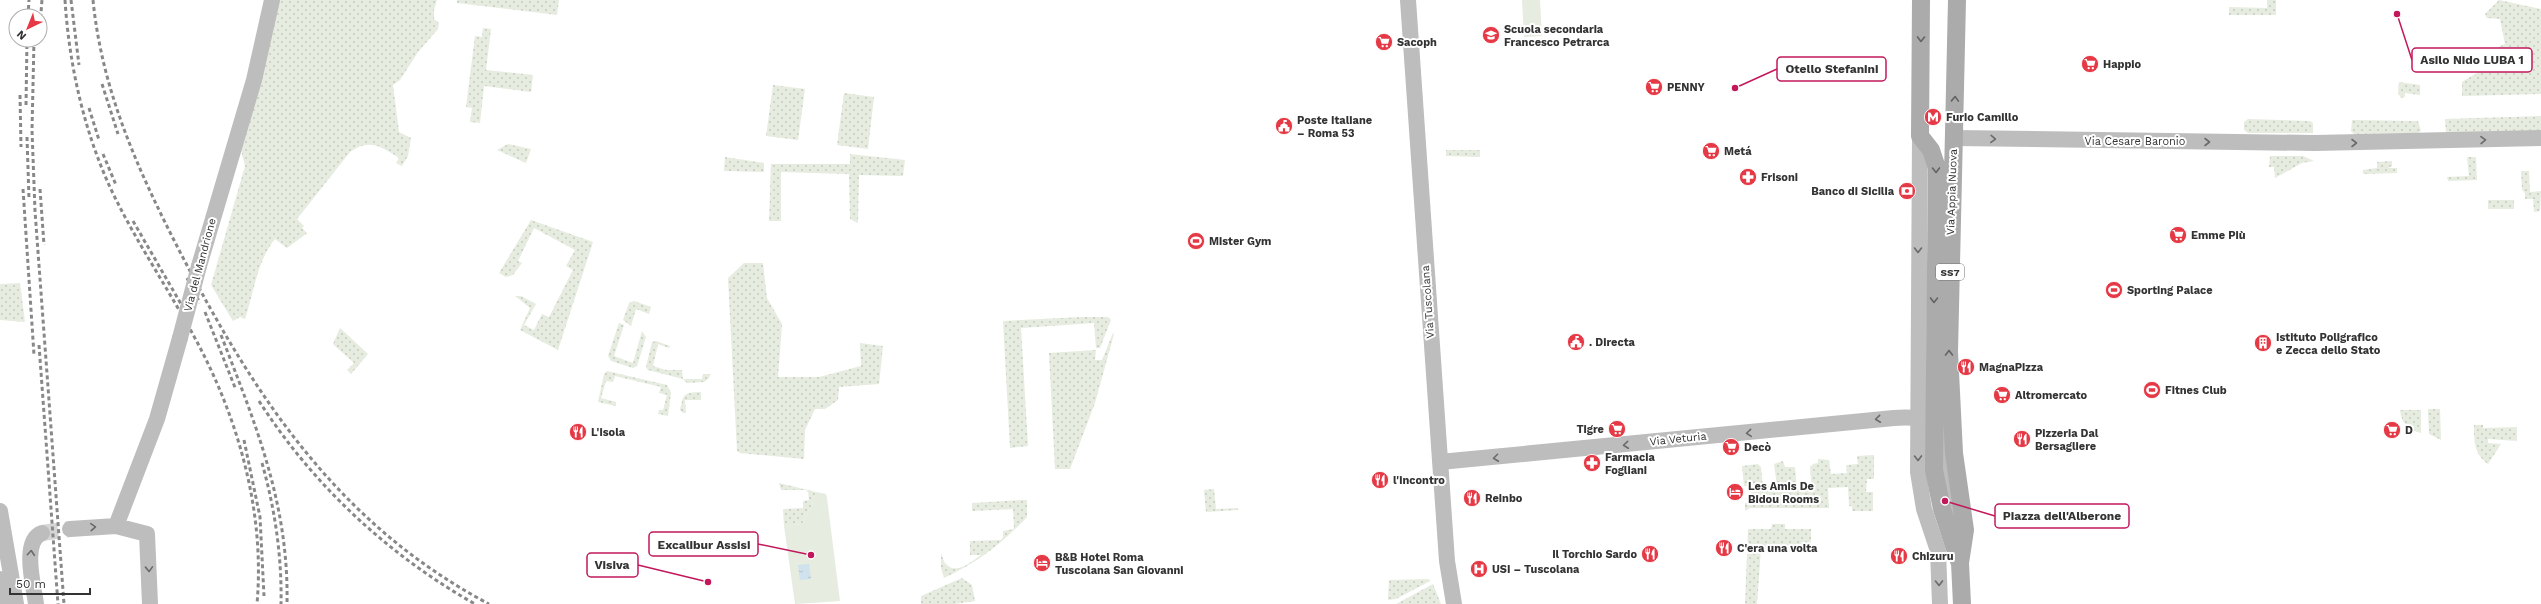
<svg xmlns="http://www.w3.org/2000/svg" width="2541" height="604" viewBox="0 0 2541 604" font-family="'Work Sans',sans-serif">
<defs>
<pattern id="green-dots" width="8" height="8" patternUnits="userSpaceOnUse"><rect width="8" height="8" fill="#e6ecdf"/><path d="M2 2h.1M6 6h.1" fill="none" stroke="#c6cbc0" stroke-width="1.8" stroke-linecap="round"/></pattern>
<pattern id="water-ripples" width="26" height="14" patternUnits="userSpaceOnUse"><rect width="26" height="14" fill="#cfe2ee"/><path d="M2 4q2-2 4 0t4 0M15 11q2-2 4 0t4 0" fill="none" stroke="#b2c2cd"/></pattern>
</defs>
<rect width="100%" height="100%" fill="#fff"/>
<path fill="url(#green-dots)" d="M279 0H437L434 10V19L439 23 438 29 418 52 400 80 393 85 399 132 411 138 408 156 402 166 396 163 399 158C382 147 369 138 350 152L297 219 304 226 302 228 307 233 306 234 287 248 275 239C257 261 254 292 245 319L240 317 233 321 211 285 245 166 241 150Z
M457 0H559L557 15 457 3Z
M2267 0H2276V15H2229V7L2267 8Z
M2499 0 2541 9V94L2462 96V82L2480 71 2482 57 2496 53 2498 47 2505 44 2500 19 2487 18 2485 14Z
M483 28 491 29 486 70 533 75 531 92 484 86 480 123 470 122 472 108 466 107 475 36 482 37Z
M2399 82 2420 85V95L2405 93V97L2401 98 2398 93Z
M773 85 805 89 798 140 766 136Z
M844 93 874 97 868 149 837 145Z
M2541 116V131L2446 134 2445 119Z
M2248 119 2310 121 2313 123V133H2248L2244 130V122Z
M2352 120 2418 121 2421 131 2418 133 2354 134 2351 131Z
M508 144 531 149 526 163 497 150Z
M1446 150H1480V157L1446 156Z
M850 154 905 160 903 176 859 175 858 223 850 219 849 174 781 172V221H769L771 164H850Z
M2270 156H2303L2314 161 2302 163 2275 178 2274 167H2269Z
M725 157 764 163V172L724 171Z
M2467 157H2476L2477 180 2448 181 2447 177 2469 176Z
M2392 161V166L2388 168H2397V173L2363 174V170L2377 168V162Z
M2521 171H2529L2530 192 2541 191 2540 211 2534 212 2533 199H2525V193L2522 190Z
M2488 200H2514V209H2488Z
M531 220 593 242 558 350 520 330 530 308 515 296H521L536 304 524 325 534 330 542 314 549 317 573 270 566 266 575 250 534 228 518 261 522 263 513 275 506 277 499 273Z
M744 263H763L767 298 782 324 778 377H819L861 366 860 343 883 346 879 384 839 387 838 400 825 409H815L805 430 804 459 740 453 737 451 728 278Z
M20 283 25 322 0 320V284Z
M634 301 651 307 649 314 636 309 631 326 623 320 629 303Z
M1082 317H1108L1111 320 1100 348H1096L1094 323 1021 328 1028 446 1010 448 1003 321Z
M619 323 624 325 614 356 633 363 642 331 646 337 637 366 633 368 611 361 608 356Z
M340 328 368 354 351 374 347 370 354 363 333 344Z
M1113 333 1114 334 1095 403 1070 469H1055L1049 353 1096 350 1095 360H1102Z
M656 341 670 346 669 348 658 344 653 366 666 370H682L683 379H702L703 374H710L709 378 704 382 687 383 683 379 648 370 646 367 652 342Z
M607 371 667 385 671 393 668 416 658 414 659 410H663L667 395 659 393 661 387 615 376 613 382 606 381 601 398 616 402V406L598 402 604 374Z
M701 392V400H685L686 413H683L680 410C684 393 683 393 701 392Z
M2428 409H2440L2441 440 2429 434Z
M2400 410H2421V433C2409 430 2401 423 2400 410Z
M2474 425H2483V428L2517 427V441L2488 439V443L2501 444 2488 464C2474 454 2474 441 2474 425Z
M1874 455V479H1867L1866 492H1873V511H1852V506H1849L1848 487 1828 488 1829 508H1750L1745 511V503L1750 502 1752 486H1744L1742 466 1758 464 1761 467 1763 486H1777L1774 464 1783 461 1785 467H1795L1797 489H1812L1810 467 1813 464 1818 463V459L1829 460 1831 474 1847 473 1846 465 1858 464 1857 456Z
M779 483 816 492 812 505 802 524 784 526 783 509 803 508V501L809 500 808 492 806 490H781Z
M1214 489 1216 509 1238 508V510L1206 512 1204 490Z
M1020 500H1027V517C1003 543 977 563 944 578L941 568V553C943 557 943 562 947 565 957 575 972 561 981 555H970V541L1001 540 1003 538V531L1014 529 1013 509 972 511V503Z
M1772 524H1785V529H1811V553L1761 549 1757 604H1745L1748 529H1771Z
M962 578 972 585 975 601 954 604H921V596Z
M1429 579 1430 581 1396 599 1388 600 1389 580Z
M1433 584 1441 604H1396L1398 603Z"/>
<path fill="#e6ecdf" d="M1522 0H1540L1542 36 1524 37Z
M816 492 826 494 827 498 840 601 795 604 784 526 802 524 812 505Z"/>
<path fill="url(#water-ripples)" d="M809 564 811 579 800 580 798 565Z"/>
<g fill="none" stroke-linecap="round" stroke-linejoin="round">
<path stroke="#d6d6d6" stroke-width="16" stroke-dasharray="16 8" stroke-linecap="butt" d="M42 533 70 529"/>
<path stroke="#bdbdbd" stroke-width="16" d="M1408 0 1447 561 1454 604
M1920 136 1918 472 1924 509 1938 551 1940 604
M1954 138 2315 143 2541 138
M199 266 254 80 272 0
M1440 462 1894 418C1907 417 1937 417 1944 429L1946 478 1954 526
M0 511 16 604
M116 526 157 419 180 338
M70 529 116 526 147 534 150 604
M0 579 4 604
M36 604C34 587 21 541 42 533"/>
<path stroke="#ababab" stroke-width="18" d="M1921 0 1920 136 1931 150 1937 168 1934 470 1942 509 1959 561
M1957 0 1949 352 1954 453 1965 530 1960 563 1962 604"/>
<path stroke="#888" stroke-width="3" stroke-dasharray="4 3" stroke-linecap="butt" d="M65 0C69 63 83 127 109 185 134 239 168 288 196 340 239 420 265 513 257 604
M71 0 79 65
M93 0C102 91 138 170 179 250 255 397 338 524 489 604
M28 16 29 0
M40 25 42 0
M34 40 32 130 35 211 64 604
M102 84 118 134
M20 95 21 147
M26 105 27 40
M89 108 99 140
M27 137 29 199
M103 154 116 185
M23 189 34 355
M40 189 44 245
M133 221 181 304
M187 278 200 303
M205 312 236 390
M221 335C256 425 289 505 287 604
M39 345 58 604
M259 401C313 485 388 555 475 604
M244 440 260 517 264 596
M262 463C275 509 282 557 281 604"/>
<path stroke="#bdbdbd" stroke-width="16" d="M180 338 199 266"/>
</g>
<defs><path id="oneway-chevron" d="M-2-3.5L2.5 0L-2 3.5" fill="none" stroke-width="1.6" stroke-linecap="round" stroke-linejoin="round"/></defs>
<g stroke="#636363">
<use href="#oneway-chevron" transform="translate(1921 39) rotate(91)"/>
<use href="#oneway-chevron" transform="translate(1955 99) rotate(-88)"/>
<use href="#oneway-chevron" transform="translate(1936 170) rotate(89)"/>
<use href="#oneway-chevron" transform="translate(1934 300) rotate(91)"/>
<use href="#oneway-chevron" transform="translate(1949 353) rotate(-90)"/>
</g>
<g stroke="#6a6a6a">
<use href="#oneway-chevron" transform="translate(1993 139) rotate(2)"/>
<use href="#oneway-chevron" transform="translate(2483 140) rotate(-1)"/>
<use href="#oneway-chevron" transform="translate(2207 142)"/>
<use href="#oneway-chevron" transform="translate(2354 143)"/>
<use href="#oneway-chevron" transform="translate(1918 250) rotate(90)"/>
<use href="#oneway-chevron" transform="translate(1878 419) rotate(174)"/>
<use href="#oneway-chevron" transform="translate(1749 433) rotate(175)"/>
<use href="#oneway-chevron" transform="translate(1626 445) rotate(174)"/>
<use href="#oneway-chevron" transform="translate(1496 458) rotate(173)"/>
<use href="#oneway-chevron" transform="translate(1918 458) rotate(89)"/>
<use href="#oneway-chevron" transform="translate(93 527) rotate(-4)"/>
<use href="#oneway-chevron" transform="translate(31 553) rotate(-85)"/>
<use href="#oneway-chevron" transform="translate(149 569) rotate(88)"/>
<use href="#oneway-chevron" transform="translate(1939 583) rotate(89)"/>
</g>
<defs>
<symbol id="school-disc" viewBox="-11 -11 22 22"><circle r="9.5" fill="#e63946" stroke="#fff"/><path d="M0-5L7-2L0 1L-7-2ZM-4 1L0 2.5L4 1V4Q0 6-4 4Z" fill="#fff"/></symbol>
<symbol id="supermarket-disc" viewBox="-11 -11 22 22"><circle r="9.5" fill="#e63946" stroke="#fff"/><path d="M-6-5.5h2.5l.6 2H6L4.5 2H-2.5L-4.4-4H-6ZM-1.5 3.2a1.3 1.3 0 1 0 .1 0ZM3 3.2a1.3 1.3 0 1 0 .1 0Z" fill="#fff"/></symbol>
<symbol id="metro-disc" viewBox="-11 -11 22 22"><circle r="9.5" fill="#e63946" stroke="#fff"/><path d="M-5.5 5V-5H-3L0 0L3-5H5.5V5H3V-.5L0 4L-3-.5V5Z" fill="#fff"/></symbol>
<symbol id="civic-disc" viewBox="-11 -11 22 22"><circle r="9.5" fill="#e63946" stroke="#fff"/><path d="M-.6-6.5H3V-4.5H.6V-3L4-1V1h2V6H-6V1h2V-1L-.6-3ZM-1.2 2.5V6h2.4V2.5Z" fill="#fff"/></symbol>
<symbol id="pharmacy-disc" viewBox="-11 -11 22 22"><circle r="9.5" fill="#e63946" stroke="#fff"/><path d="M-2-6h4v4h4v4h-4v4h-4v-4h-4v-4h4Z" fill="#fff"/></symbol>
<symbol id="bank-disc" viewBox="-11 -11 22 22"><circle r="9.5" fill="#e63946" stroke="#fff"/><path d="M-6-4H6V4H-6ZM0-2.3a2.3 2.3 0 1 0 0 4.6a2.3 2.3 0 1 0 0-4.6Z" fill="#fff"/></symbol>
<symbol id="stadium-disc" viewBox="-11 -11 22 22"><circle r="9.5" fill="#e63946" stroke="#fff"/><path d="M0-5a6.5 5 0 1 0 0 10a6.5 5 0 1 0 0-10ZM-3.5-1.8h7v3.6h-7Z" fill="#fff"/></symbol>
<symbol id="building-disc" viewBox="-11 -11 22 22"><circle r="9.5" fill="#e63946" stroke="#fff"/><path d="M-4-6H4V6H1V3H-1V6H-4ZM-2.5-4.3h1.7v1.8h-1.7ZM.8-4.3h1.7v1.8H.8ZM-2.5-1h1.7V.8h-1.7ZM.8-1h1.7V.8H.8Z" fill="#fff"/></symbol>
<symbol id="restaurant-disc" viewBox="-11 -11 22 22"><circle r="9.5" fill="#e63946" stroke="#fff"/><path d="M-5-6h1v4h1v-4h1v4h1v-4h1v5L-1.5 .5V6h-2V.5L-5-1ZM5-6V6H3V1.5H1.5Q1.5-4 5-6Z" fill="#fff"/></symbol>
<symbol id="hotel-disc" viewBox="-11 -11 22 22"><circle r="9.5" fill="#e63946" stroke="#fff"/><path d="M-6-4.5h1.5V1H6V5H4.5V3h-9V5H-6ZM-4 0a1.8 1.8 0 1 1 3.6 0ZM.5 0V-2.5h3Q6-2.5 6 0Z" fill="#fff"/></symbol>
<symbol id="hospital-disc" viewBox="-11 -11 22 22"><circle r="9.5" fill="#e63946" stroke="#fff"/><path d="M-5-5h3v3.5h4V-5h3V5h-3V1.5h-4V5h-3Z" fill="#fff"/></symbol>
</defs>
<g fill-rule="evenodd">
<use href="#school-disc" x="1481" y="25" width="20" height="20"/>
<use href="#supermarket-disc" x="1374" y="32" width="20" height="20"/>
<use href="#supermarket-disc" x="2080" y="54" width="20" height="20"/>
<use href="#supermarket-disc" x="1644" y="77" width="20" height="20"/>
<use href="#metro-disc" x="1923" y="107" width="20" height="20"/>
<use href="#civic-disc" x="1274" y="116" width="20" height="20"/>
<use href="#supermarket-disc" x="1701" y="141" width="20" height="20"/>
<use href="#pharmacy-disc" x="1738" y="167" width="20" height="20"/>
<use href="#bank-disc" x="1897" y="181" width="20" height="20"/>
<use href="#supermarket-disc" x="2168" y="225" width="20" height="20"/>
<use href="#stadium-disc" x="1186" y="231" width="20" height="20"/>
<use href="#stadium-disc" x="2104" y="280" width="20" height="20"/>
<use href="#civic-disc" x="1566" y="332" width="20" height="20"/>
<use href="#building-disc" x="2253" y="333" width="20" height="20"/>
<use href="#restaurant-disc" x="1956" y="357" width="20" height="20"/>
<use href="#stadium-disc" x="2142" y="380" width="20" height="20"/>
<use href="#supermarket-disc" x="1992" y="385" width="20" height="20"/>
<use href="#supermarket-disc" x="1607" y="419" width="20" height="20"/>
<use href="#supermarket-disc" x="2382" y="420" width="20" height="20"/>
<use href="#restaurant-disc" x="568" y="422" width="20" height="20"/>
<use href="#restaurant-disc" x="2012" y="429" width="20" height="20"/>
<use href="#supermarket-disc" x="1721" y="437" width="20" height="20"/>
<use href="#pharmacy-disc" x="1582" y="453" width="20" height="20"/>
<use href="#restaurant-disc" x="1370" y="470" width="20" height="20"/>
<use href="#hotel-disc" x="1725" y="482" width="20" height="20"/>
<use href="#restaurant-disc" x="1462" y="488" width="20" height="20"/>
<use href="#restaurant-disc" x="1714" y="538" width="20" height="20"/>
<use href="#restaurant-disc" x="1640" y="544" width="20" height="20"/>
<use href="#restaurant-disc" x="1889" y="546" width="20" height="20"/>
<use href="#hotel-disc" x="1032" y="553" width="20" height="20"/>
<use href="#hospital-disc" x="1469" y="559" width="20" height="20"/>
</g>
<g text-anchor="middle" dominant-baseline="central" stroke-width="4" stroke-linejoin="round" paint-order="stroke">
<rect fill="#fff" stroke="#707070" stroke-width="1" x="1936" y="264" width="28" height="16" rx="3"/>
<g font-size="10" font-weight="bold" fill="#333">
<text x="1950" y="272">SS7</text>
</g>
<g font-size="11" font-weight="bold" fill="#333" stroke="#fff" text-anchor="start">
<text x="1504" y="29">Scuola secondaria<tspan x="1504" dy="13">Francesco Petrarca</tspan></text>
<text x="1397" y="42">Sacoph</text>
<text x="2103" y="64">Happio</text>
<text x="1667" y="87">PENNY</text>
<text x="1946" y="117">Furio Camillo</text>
<text x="1297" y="120">Poste Italiane<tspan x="1297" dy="13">– Roma 53</tspan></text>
<text x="1724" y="151">Metá</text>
<text x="1761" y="177">Frisoni</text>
<text x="1894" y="191" text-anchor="end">Banco di Sicilia</text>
<text x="2191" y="235">Emme Più</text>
<text x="1209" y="241">Mister Gym</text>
<text x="2127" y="290">Sporting Palace</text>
<text x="2276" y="337">Istituto Poligrafico<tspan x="2276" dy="13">e Zecca dello Stato</tspan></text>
<text x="1589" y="342">. Directa</text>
<text x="1979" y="367">MagnaPizza</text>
<text x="2165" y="390">Fitnes Club</text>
<text x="2015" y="395">Altromercato</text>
<text x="1604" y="429" text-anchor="end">Tigre</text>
<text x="2405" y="430">D</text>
<text x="591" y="432">L'isola</text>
<text x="2035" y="433">Pizzeria Dal<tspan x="2035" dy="13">Bersagliere</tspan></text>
<text x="1744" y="447">Decò</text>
<text x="1605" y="457">Farmacia<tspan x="1605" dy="13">Fogliani</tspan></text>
<text x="1393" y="480">l'incontro</text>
<text x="1748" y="486">Les Amis De<tspan x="1748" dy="13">Bidou Rooms</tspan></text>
<text x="1485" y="498">Reinbo</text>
<text x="1737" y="548">C'era una volta</text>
<text x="1637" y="554" text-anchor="end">Il Torchio Sardo</text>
<text x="1912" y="556">Chizuru</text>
<text x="1055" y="557">B&amp;B Hotel Roma<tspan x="1055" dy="13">Tuscolana San Giovanni</tspan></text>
<text x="1492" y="569">USI – Tuscolana</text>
</g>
<g font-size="11" fill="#333" stroke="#fff">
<text x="2135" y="141">Via Cesare Baronio</text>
<text transform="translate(1952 192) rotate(-88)">Via Appia Nuova</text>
<text transform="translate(200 265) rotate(-75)">Via del Mandrione</text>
<text transform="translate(1428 302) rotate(-94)">Via Tuscolana</text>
<text transform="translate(1678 439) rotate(-6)">Via Veturia</text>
</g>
</g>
<path fill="none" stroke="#c2185b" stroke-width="1.5" d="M2397 14L2412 60M1735 88L1777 69M1945 501L1995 516M811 555L758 544M708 582L638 565"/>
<g fill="#c2185b" stroke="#fff" stroke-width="1.5">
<circle cx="2397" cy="14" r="4"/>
<circle cx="1735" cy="88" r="4"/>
<circle cx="1945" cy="501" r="4"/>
<circle cx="811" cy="555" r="4"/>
<circle cx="708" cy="582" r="4"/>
</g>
<g fill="#fff" stroke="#c2185b" stroke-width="1.5">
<rect x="2412" y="48" width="120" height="24" rx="4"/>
<rect x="1777" y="57" width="109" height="24" rx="4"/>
<rect x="1995" y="504" width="134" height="24" rx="4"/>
<rect x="649" y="532" width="109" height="24" rx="4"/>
<rect x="587" y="553" width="51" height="24" rx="4"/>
</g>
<g font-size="12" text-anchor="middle" font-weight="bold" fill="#333">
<text x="2472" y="64">Asilo Nido LUBA 1</text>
<text x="1832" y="73">Otello Stefanini</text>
<text x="2062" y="520">Piazza dell'Alberone</text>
<text x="704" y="549">Excalibur Assisi</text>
<text x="612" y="569">Visiva</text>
</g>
<g transform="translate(28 28) rotate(223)"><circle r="19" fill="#ffffff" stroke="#adadad"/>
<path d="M0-3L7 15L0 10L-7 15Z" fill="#e63946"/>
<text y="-6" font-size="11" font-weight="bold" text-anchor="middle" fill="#333333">N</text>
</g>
<path d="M10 588v6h80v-6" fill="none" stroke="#333333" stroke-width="2"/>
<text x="16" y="588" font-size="12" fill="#333333" stroke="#ffffff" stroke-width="3" paint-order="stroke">50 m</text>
</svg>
